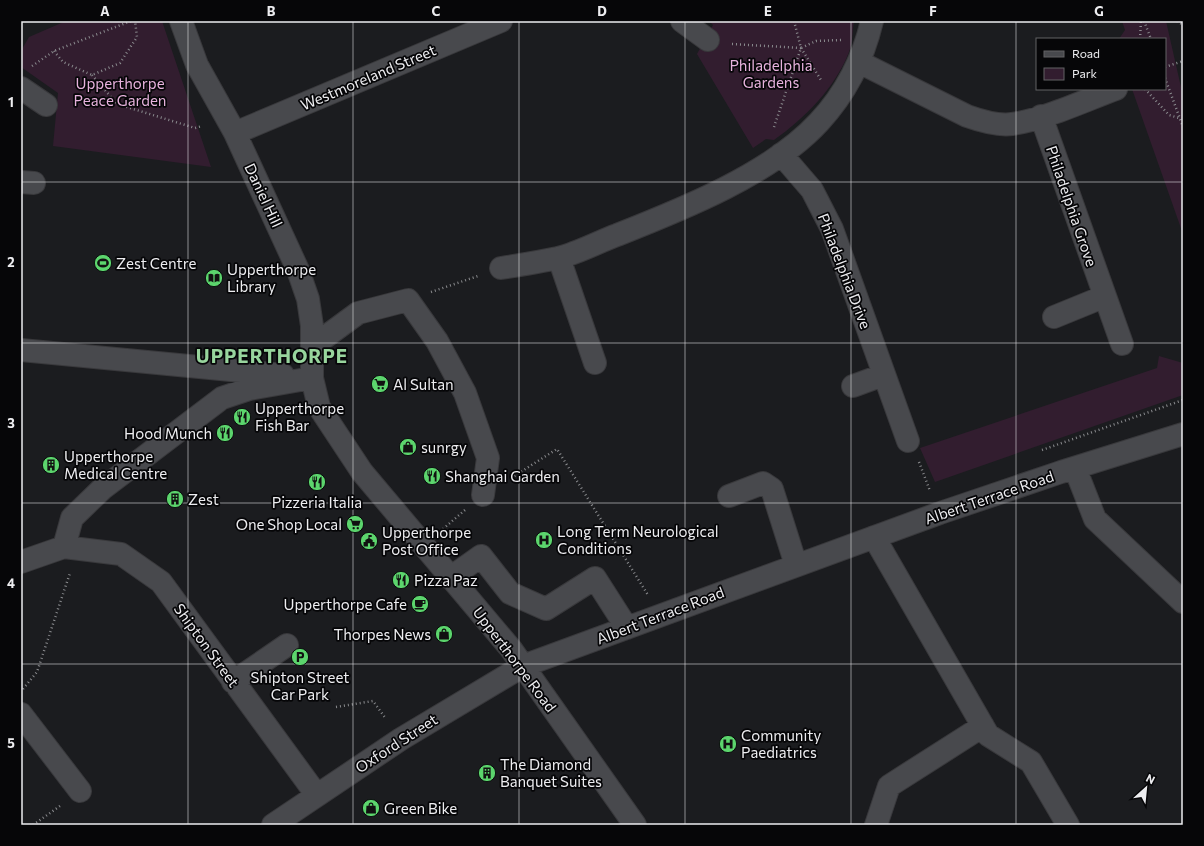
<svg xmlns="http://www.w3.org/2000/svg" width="1204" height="846" viewBox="0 0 1204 846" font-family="Commissioner,sans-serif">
<rect width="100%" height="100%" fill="#1b1c1f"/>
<path fill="#321d2f" d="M66 21H162L211 167 53 146 58 93 21 67V51L29 37Z
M709 21H854C852 31 853 42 849 52 835 88 805 118 774 140L766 139 753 148 697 54 713 25Z
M1122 21H1166L1183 96V234L1132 89H1165V39H1119L1125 30Z
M1159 356 1183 363V395L935 482 920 448 1157 368Z"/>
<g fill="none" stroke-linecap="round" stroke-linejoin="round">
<defs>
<path id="minor" d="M181 21 197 65 235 133 298 270 308 299 312 326V378L319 407 362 472 511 649 635 825
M682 21 708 40
M859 62 967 116C981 121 997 126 1012 124 1043 120 1086 100 1116 89
M21 88 46 105
M1041 116 1122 344
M235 133 501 21
M781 154 812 190 832 229 908 441
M21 182 34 183
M559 258 595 363
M501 268C520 265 539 262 558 258 578 253 598 242 617 235 683 209 771 174 819 122 846 93 863 59 872 21
M1054 317 1103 297
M313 346 358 313 408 300 437 341 465 393 488 458 483 495
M21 350 283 375
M853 386 883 375
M1075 468 1095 519 1183 602
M729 496 763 483 772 489 796 565
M874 537 988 735 1031 762 1068 825
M64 547 72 518 102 489 222 398 249 389 312 378
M21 562 64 547 121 554 161 582 316 794
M450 578 481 556 510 593 546 609 595 578 627 628
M233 682 287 645
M21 714 80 791
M273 825 401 739 523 666 940 513 1061 472 1183 434
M876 825 889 786 983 726"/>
</defs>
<use href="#minor" stroke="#39393c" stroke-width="24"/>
<path stroke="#8a8b8e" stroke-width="2.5" stroke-dasharray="1 3" stroke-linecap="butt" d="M794 21 801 48 821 80
M1144 21 1151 39
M1177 21 1183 25
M1140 39 1141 21
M732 44 801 48
M54 51 63 62 92 75 120 63 137 37 135 21
M32 66 54 51 131 21
M1165 67 1183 61
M92 75 117 104 195 128 202 126
M1165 78 1183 127
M1145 89 1169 115 1179 118
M774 127 801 48 816 41 841 40
M431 292 478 276
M1042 450 1183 400
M919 462 930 491
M511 478 557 449 648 595
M443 529 465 510
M23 689 37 672 70 573
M336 707 373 701 386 719
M33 825 60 806"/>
<use href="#minor" stroke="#48494d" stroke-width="22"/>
</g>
<path fill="none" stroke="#ededf0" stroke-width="1" stroke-opacity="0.55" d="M188 21V825M353 21V825M519 21V825M685 21V825M851 21V825M1016 21V825M21 182H1183M21 343H1183M21 503H1183M21 664H1183"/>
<defs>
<symbol id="stadium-disc" viewBox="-11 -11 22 22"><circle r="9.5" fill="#5cd56d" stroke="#060608"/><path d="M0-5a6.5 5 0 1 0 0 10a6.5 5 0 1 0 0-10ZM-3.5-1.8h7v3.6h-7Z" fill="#111"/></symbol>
<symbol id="library-disc" viewBox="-11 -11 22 22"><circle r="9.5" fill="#5cd56d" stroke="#060608"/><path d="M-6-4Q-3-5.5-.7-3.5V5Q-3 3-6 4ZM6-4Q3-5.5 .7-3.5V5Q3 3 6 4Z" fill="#111"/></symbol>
<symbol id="supermarket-disc" viewBox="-11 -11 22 22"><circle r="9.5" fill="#5cd56d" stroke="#060608"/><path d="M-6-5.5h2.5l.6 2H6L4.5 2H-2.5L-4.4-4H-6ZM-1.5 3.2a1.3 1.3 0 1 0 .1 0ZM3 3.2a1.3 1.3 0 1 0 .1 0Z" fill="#111"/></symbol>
<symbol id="restaurant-disc" viewBox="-11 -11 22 22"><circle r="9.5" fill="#5cd56d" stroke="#060608"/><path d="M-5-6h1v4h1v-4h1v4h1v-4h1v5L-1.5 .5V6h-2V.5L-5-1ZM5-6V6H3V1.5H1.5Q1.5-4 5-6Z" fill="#111"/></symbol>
<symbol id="shop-disc" viewBox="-11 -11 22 22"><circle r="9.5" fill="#5cd56d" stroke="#060608"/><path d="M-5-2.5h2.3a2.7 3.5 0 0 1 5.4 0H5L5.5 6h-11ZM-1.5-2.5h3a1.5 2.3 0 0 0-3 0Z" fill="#111"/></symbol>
<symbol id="building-disc" viewBox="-11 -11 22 22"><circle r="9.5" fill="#5cd56d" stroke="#060608"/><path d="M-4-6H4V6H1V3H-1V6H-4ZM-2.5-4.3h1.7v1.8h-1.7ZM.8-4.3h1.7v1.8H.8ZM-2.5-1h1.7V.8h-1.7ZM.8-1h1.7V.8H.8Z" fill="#111"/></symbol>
<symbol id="hospital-disc" viewBox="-11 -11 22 22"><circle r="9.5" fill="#5cd56d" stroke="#060608"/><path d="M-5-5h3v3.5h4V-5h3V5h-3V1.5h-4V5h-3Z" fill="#111"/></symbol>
<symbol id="civic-disc" viewBox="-11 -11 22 22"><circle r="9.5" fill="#5cd56d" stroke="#060608"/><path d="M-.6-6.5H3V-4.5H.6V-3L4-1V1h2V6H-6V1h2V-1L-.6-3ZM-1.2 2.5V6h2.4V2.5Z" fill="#111"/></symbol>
<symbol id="cafe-disc" viewBox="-11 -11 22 22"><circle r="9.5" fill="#5cd56d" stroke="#060608"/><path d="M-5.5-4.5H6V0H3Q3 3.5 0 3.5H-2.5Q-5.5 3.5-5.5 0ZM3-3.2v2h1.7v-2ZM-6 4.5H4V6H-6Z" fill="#111"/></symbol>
<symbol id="parking-disc" viewBox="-11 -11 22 22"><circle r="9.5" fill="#5cd56d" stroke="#060608"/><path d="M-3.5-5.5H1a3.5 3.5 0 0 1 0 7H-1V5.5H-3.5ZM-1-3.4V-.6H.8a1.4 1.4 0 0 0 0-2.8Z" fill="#111"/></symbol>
</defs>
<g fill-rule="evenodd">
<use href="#stadium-disc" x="93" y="253" width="20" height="20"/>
<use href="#library-disc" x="204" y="268" width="20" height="20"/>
<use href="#supermarket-disc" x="370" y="374" width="20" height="20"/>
<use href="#restaurant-disc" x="232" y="407" width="20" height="20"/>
<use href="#restaurant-disc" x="215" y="423" width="20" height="20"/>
<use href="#shop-disc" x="398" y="437" width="20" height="20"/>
<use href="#building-disc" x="41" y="455" width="20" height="20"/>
<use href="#restaurant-disc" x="422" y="466" width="20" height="20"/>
<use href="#restaurant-disc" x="307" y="472" width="20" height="20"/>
<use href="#building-disc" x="165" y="489" width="20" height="20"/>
<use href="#supermarket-disc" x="345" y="514" width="20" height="20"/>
<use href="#hospital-disc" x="534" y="530" width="20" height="20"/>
<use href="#civic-disc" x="359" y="531" width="20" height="20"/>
<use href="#restaurant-disc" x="391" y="570" width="20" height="20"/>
<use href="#cafe-disc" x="410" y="594" width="20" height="20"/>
<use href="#shop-disc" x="434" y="624" width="20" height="20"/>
<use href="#parking-disc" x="290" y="647" width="20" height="20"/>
<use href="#hospital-disc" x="718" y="734" width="20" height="20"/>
<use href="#building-disc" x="477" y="763" width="20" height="20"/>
<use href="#shop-disc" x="361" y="798" width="20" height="20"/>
</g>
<g text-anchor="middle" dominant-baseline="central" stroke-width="3.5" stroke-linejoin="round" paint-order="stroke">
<g font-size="15" fill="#e7b2dd" stroke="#060608">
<text x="771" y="65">Philadelphia<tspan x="771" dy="17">Gardens</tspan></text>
<text x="120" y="83">Upperthorpe<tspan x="120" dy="17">Peace Garden</tspan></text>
</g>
<g font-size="15" fill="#ededf0" stroke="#060608">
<text transform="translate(368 77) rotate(-23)">Westmoreland Street</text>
<text transform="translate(264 195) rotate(65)">Daniel Hill</text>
<text transform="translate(1072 206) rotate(71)">Philadelphia Grove</text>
<text transform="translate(845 271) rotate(69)">Philadelphia Drive</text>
<text transform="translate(989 497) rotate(-19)">Albert Terrace Road</text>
<text transform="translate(660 615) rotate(-21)">Albert Terrace Road</text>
<text transform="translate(207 645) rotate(54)">Shipton Street</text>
<text transform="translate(515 659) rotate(53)">Upperthorpe Road</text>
<text transform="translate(396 743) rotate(-33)">Oxford Street</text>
</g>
<g font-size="15" fill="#ededf0" stroke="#060608" text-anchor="start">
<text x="116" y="263">Zest Centre</text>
<text x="227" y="269">Upperthorpe<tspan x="227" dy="17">Library</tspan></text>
<text x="393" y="384">Al Sultan</text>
<text x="255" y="408">Upperthorpe<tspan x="255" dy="17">Fish Bar</tspan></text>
<text x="212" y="433" text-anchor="end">Hood Munch</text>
<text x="421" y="447">sunrgy</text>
<text x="64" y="456">Upperthorpe<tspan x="64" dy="17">Medical Centre</tspan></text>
<text x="445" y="476">Shanghai Garden</text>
<text x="188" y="499">Zest</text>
<text x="317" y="502" text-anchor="middle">Pizzeria Italia</text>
<text x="342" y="524" text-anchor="end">One Shop Local</text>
<text x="557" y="531">Long Term Neurological<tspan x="557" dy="17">Conditions</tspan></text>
<text x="382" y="532">Upperthorpe<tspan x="382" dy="17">Post Office</tspan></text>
<text x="414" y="580">Pizza Paz</text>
<text x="407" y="604" text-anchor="end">Upperthorpe Cafe</text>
<text x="431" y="634" text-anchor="end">Thorpes News</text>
<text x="300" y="677" text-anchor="middle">Shipton Street<tspan x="300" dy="17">Car Park</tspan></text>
<text x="741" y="735">Community<tspan x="741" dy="17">Paediatrics</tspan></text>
<text x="500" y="764">The Diamond<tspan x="500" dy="17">Banquet Suites</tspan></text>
<text x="384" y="808">Green Bike</text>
</g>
<g font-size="19" font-weight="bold" letter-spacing="1" fill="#98d59d" stroke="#060608">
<text x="272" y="355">UPPERTHORPE</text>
</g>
</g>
<rect width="1204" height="846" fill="none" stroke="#060608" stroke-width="44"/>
<rect x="1036" y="38" width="130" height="52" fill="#060608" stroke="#626265"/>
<rect x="1044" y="51" width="20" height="6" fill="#48494d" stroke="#626265"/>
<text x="1072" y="58" font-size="12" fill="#ededf0">Road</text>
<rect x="1044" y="68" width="20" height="12" fill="#321d2f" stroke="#626265"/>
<text x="1072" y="78" font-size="12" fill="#ededf0">Park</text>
<g transform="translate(1146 788) rotate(27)" stroke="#060608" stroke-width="3" paint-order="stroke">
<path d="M0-3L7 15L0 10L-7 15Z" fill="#ededf0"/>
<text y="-6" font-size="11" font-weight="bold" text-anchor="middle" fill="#ededf0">N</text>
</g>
<rect x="22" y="22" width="1160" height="802" fill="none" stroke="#ededf0" stroke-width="1.5"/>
<g font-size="13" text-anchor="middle" font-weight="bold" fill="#ededf0">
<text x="105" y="16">A</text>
<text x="271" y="16">B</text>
<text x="436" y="16">C</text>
<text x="602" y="16">D</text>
<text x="768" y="16">E</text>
<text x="933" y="16">F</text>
<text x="1099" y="16">G</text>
<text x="11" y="107">1</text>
<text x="11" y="267">2</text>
<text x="11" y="428">3</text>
<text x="11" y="588">4</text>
<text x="11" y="748">5</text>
</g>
</svg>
